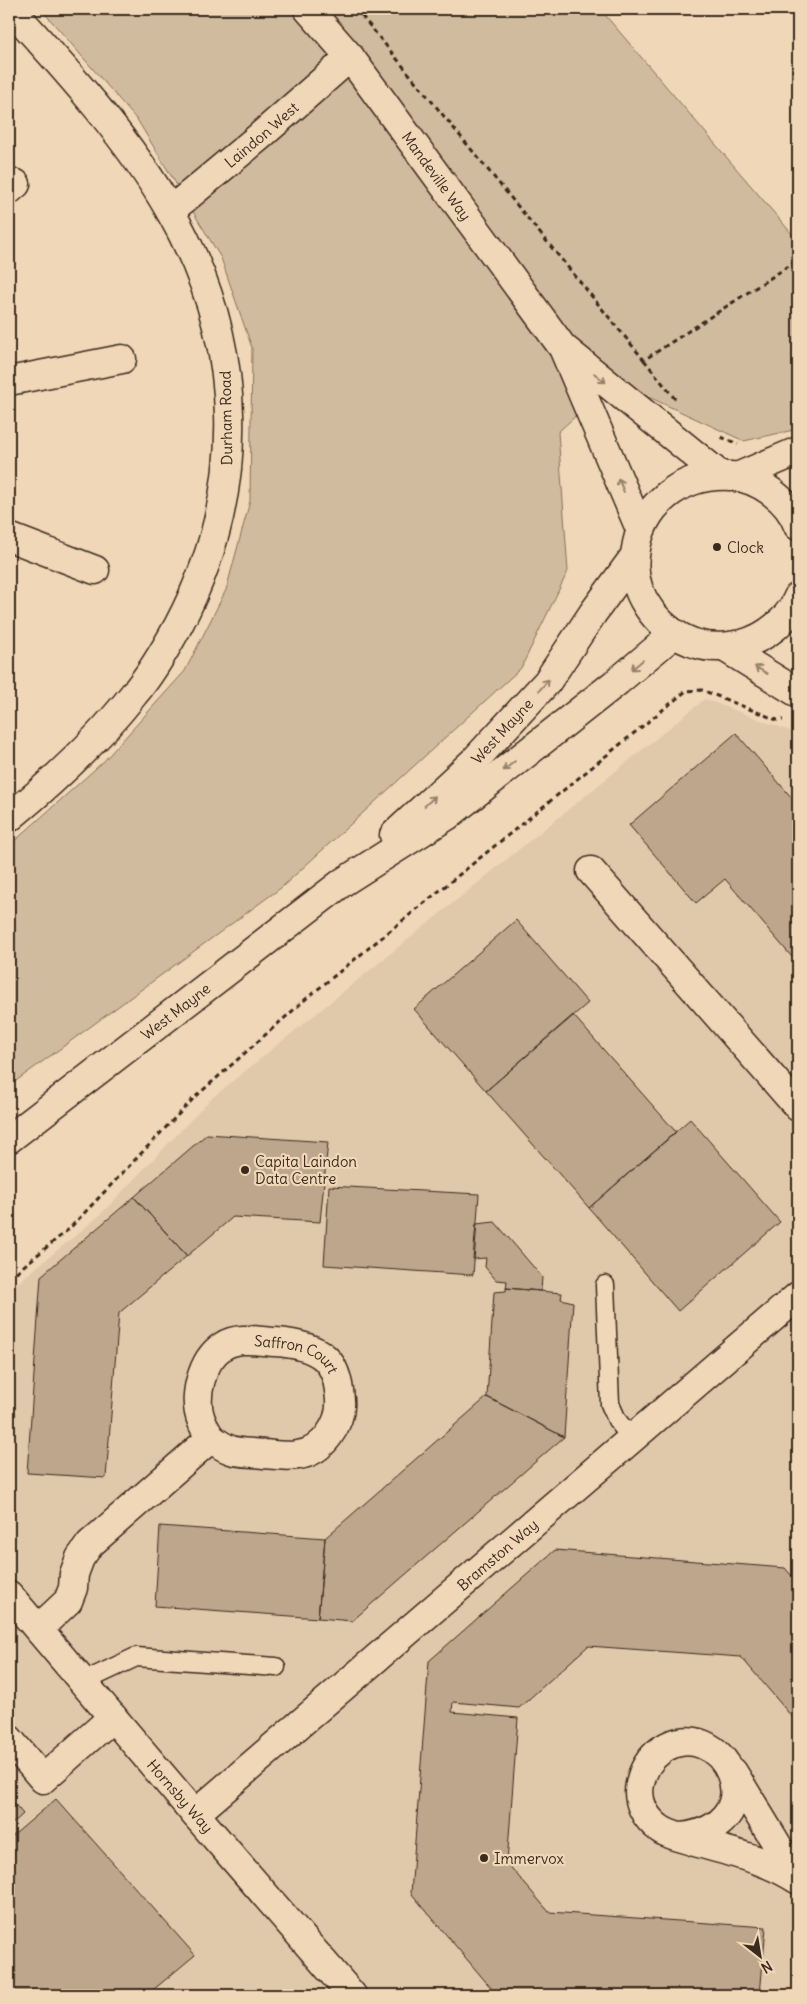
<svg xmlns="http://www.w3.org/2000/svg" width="807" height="2004" viewBox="0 0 807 2004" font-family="Delius,sans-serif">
<rect width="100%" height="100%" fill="#efd7b7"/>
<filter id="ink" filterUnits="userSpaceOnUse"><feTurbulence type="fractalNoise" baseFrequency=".02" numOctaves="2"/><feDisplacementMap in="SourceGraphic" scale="10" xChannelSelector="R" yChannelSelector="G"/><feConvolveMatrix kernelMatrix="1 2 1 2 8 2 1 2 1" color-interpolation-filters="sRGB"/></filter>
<g filter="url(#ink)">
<path fill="#e0c8aa" d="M705 699 798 734V1995H9V1290L99 1216 212 1098Z"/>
<path fill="#d1bb9e" stroke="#86725e" d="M41 9H600L798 241V429L744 441 614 381 558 432 568 571 521 668 282 887 9 1086V846L103 762 185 671 226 590 250 501 252 348 221 258 138 121Z"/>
<path fill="#bda68c" stroke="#3b2a1e" d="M736 733 798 805V964L725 879 696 903 629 825Z
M516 920 588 1003 486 1091 414 1009Z
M573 1015 676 1132 589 1208 486 1091Z
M690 1119 780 1222 678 1311 589 1208Z
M207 1134 328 1142 320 1222 233 1217 187 1256 134 1197Z
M329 1186 479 1194 473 1275 324 1265Z
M134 1197 187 1256 119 1313 106 1478 27 1473 41 1276Z
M495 1222 542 1277 541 1291 506 1288 507 1281 496 1280 485 1267 486 1258 473 1259 476 1224Z
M506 1288 562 1293 561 1299 573 1302 564 1437 487 1397 494 1292 506 1291Z
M487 1397 564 1437 352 1621 318 1618 325 1538Z
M160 1526 325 1538 318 1618 155 1606Z
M555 1550 785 1568 798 1583V1724L741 1657 588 1646 519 1708 453 1702 452 1712 518 1718 507 1863 549 1912 766 1927 760 1995H497L411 1893 429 1661Z
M9 1797 23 1814 9 1827Z
M56 1799 195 1955 147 1995H9V1839Z"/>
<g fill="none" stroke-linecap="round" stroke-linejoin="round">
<defs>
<path id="service" d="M605 1285 610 1404 617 1420 632 1439
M83 1682 136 1657 276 1667"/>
<g id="minor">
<path d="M9 190 16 184"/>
<path d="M9 381 122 359"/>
<path d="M9 537 95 570"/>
<path d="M591 871 798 1107"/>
<path d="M9 1595 195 1814"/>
<path id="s1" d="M38 1629 68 1601 73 1588 74 1574 80 1558 90 1544 211 1438C208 1433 204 1428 202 1422 192 1399 201 1360 223 1346 238 1336 258 1341 275 1342 291 1343 312 1346 325 1358 336 1368 339 1385 340 1400 342 1423 323 1452 298 1455 286 1457 275 1455 264 1454 239 1451 232 1455 211 1438"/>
<path d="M9 1739 43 1779 113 1717"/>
<path d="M733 1772 798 1879"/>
<path d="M682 1837C781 1824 720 1709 661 1750 649 1759 643 1769 640 1784 636 1802 646 1819 660 1829 668 1835 683 1838 692 1841 728 1852 767 1859 798 1880"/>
</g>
<g id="tertiary">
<path id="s2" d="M170 211 259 137 350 57"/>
<path d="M724 647 798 693"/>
<path d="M9 818C54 781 98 740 134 694 151 674 165 650 178 626 249 492 246 343 170 211 129 139 67 71 11 9"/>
<path id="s3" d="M352 1995 195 1814 798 1296"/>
</g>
<g id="secondary">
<path id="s4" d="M308 9 350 57 563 348 640 529"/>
<path d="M566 350 720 475"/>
<path d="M737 477 798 451"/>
<path d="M798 526C789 500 759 478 731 476 681 473 640 505 635 556 630 596 661 633 697 644 712 649 727 647 742 644 766 638 789 619 798 597"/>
<path id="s5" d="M394 835 474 761 547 682 593 613 634 557"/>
<path id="s6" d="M9 1139 343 882 447 816 618 681 674 634"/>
</g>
</defs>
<use href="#service" stroke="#3b2a1e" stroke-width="21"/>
<use href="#minor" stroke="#3b2a1e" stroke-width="31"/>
<use href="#tertiary" stroke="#3b2a1e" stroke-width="31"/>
<use href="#secondary" stroke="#3b2a1e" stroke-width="31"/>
<path stroke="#3b2a1e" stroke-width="3" stroke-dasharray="5 4" stroke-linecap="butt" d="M356 9 644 360 798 260
M644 360 675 399
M721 437 738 444
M9 1278 69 1229 193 1099 307 998 686 691 702 690 777 720H783"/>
<use href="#service" stroke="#efd7b7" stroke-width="18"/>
<use href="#minor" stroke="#efd7b7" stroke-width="28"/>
<use href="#tertiary" stroke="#efd7b7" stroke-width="28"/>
<use href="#secondary" stroke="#efd7b7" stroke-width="28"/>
</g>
<defs><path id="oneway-shaft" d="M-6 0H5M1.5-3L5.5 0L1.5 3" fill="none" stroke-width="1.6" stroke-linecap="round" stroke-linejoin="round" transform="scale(1.25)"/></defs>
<g stroke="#95806a">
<use href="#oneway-shaft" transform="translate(600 378) rotate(39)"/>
<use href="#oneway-shaft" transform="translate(621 485) rotate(-113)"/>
<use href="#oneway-shaft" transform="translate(637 665) rotate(140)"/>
<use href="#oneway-shaft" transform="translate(761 670) rotate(-149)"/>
<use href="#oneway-shaft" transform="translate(544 685) rotate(-49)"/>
<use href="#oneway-shaft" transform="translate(509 766) rotate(141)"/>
<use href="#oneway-shaft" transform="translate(430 801) rotate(-43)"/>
</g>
</g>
<g fill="#3b2a1e" stroke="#efd7b7" stroke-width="2">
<circle cx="717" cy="547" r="5"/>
<circle cx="245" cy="1170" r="5"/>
<circle cx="484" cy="1858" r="5"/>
</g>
<g text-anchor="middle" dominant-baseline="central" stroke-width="4.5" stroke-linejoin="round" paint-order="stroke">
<g font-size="15" fill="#3b2a1e" stroke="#efd7b7">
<text stroke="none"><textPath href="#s2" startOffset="119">Laindon West</textPath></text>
<text stroke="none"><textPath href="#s4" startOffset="211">Mandeville Way</textPath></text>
<text transform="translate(226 418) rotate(-91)">Durham Road</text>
<text stroke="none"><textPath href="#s5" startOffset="150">West Mayne</textPath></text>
<text stroke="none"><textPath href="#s6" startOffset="210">West Mayne</textPath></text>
<text stroke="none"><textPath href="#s1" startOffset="445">Saffron Court</textPath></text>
<text stroke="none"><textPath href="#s3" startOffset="638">Bramston Way</textPath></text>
<text transform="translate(180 1796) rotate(49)">Hornsby Way</text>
</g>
<g font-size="15" fill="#3b2a1e" stroke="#efd7b7" text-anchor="start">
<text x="727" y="547">Clock</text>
<text x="255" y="1161">Capita Laindon<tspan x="255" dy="17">Data Centre</tspan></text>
<text x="494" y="1858">Immervox</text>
</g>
</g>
<rect width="807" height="2004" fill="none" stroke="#efd7b7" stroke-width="30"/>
<rect x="15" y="15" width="777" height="1974" fill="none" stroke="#3b2a1e" stroke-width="2" filter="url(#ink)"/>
<g transform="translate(760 1956) rotate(149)" stroke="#efd7b7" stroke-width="4" paint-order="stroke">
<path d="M0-4L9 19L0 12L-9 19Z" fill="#3b2a1e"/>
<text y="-8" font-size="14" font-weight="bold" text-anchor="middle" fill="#3b2a1e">N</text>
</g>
</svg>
